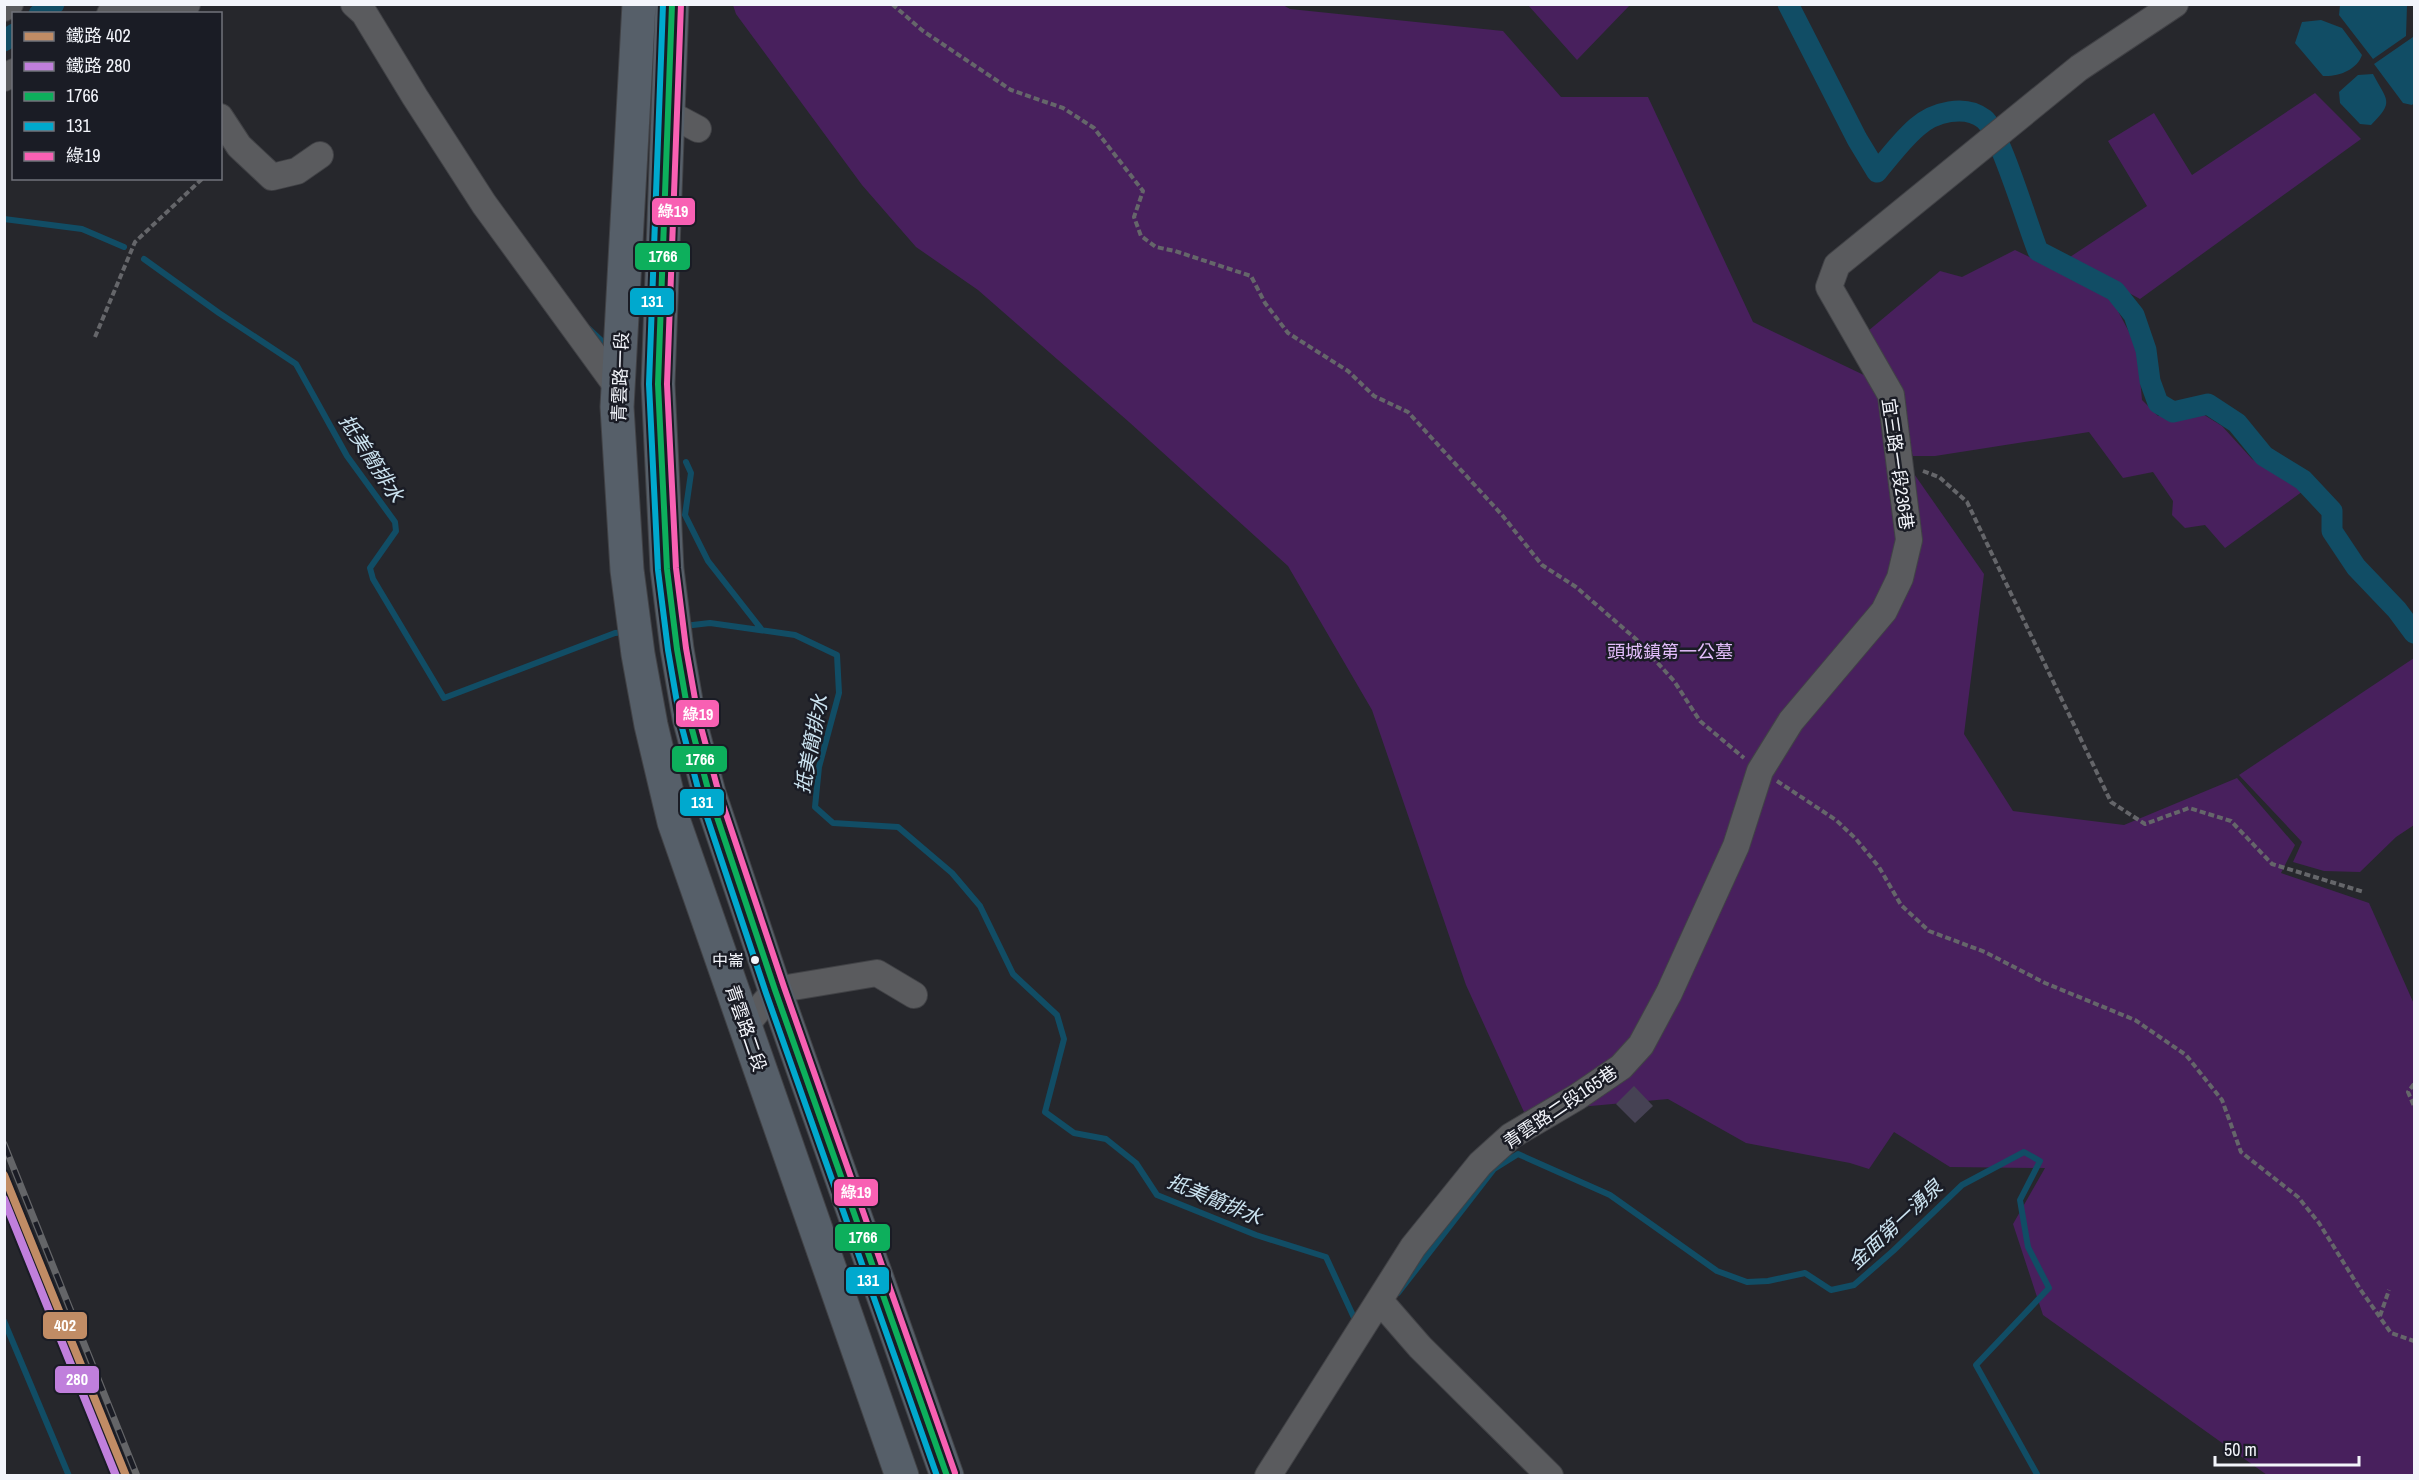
<svg xmlns="http://www.w3.org/2000/svg" width="2419" height="1480" viewBox="0 0 2419 1480" font-family="'Archivo Narrow','Noto Sans TC',sans-serif">
<rect width="100%" height="100%" fill="#26272c"/>
<path fill="#48205d" d="M733 5H1283L1290 9 1503 31 1561 97H1648L1753 322 1868 377 1912 471 1984 574 1964 734 2013 811 2124 825 2237 778 2295 845 2281 873 2369 903 2414 1004V1475H2267L2043 1315 2013 1224 2045 1168 1950 1167 1894 1132 1869 1169 1850 1163 1746 1143 1668 1099 1524 1112 1466 985 1372 710 1288 566 1129 422 978 290 916 247 862 185 736 14Z
M1528 5H1630L1577 60Z
M2315 93 2361 139 2140 299 2067 259 2147 206 2108 141 2154 113 2192 175Z
M2015 250 2110 296 2137 347 2142 400 2158 416 2201 413 2222 426 2252 459 2303 491 2225 548 2205 525 2185 528 2172 515 2173 501 2153 472 2123 478 2089 432 1935 456H1913L1868 331 1940 271 1962 277Z
M2414 658V825L2396 837 2360 872 2324 871 2293 862 2302 842 2239 775Z"/>
<path fill="#114d65" d="M2340 5H2407L2406 36 2373 59 2339 15Z
M2321 20 2342 28 2362 55C2357 70 2338 77 2323 76L2295 43 2302 22Z
M2413 37 2414 103 2412 105 2403 103 2374 64Z
M2373 74C2387 101 2395 101 2371 125L2360 124 2340 103 2339 92 2358 75Z"/>
<g fill="none" stroke-linecap="round" stroke-linejoin="round">
<path stroke="#114d65" stroke-width="6" d="M4 219 82 229 124 247
M144 259 219 313 296 364 347 456 395 522 396 531 370 568 373 579 444 698 615 633 626 632
M589 329 604 343
M686 462 691 473 685 515 708 561 762 630
M684 626 710 623 795 635 837 655 839 693 819 767 815 807 833 823 898 827 952 873 980 906 1013 974 1057 1015 1064 1039 1045 1112 1074 1133 1106 1139 1136 1163 1157 1195 1256 1235 1326 1257 1356 1322
M1398 1293 1494 1169 1518 1154 1610 1195 1717 1271 1747 1282 1768 1281 1805 1273 1831 1290 1854 1285 1893 1251 1962 1185 2024 1152 2040 1161 2020 1200 2028 1247 2049 1288 1976 1365 2038 1476
M4 1321 69 1476"/>
<path stroke="#114d65" stroke-width="21" d="M1788 4 1857 139 1877 172C1889 157 1902 140 1917 127 1934 112 1965 104 1984 119 2000 131 2028 227 2038 251L2115 291 2134 315 2146 350 2150 381 2158 403 2173 412 2208 404 2237 423 2264 456 2303 480 2332 511V531L2356 567 2397 610 2414 633
M39 14 54 4
M4 41 14 34"/>
</g>
<path fill="#464254" d="M1634 1086 1653 1106 1635 1123 1616 1104Z"/>
<g fill="none" stroke-linecap="round" stroke-linejoin="round">
<defs>
<path id="minor" d="M354 4 364 13 415 97 484 204 618 388
M4 8 10 4
M110 14C129 8 143 8 162 14
M173 14 187 4
M4 78 14 72
M668 113 698 129
M220 117 239 146 272 177 297 171 320 155
M745 1026 775 990 877 973 914 995
M1380 1301 1420 1347 1550 1476
M1268 1476 1413 1247 1480 1164 1511 1136 1577 1097 1621 1067 1641 1045 1669 993 1736 846 1760 771 1791 721 1884 611 1900 578 1909 540 1891 395 1829 287 1837 265 2079 68 2175 4"/>
<path id="major" d="M639 4 617 407 627 570 638 654 651 725 674 822 902 1476
M672 4 658 384 667 569 677 649 689 718 709 793 775 990 947 1476"/>
</defs>
<use href="#minor" stroke="#414246" stroke-width="28"/>
<use href="#major" stroke="#414246" stroke-width="35"/>
<path stroke="#65666a" stroke-width="4" stroke-dasharray="6 3" stroke-linecap="butt" d="M892 4 923 31 1011 90 1063 108 1094 128 1143 191 1134 217 1141 236 1156 247 1175 251 1251 276 1265 303 1288 333 1348 371 1374 396 1408 412 1502 515 1542 565 1576 587 1637 640 1674 681 1700 721 1744 758
M95 337 135 242 203 178
M1923 471 1939 477 1967 502 2111 802 2145 824 2189 808 2231 821 2272 864 2364 892
M1777 781 1836 820 1856 839 1879 867 1901 905 1929 931 1985 952 2045 983 2135 1020 2186 1055 2222 1100 2241 1152 2298 1197 2319 1223 2360 1289 2391 1333 2414 1341
M2414 1084 2408 1092 2414 1106
M2380 1316 2389 1290"/>
<use href="#minor" stroke="#5a5b5e" stroke-width="26"/>
<use href="#major" stroke="#565f69" stroke-width="33"/>
<defs>
<path id="rail" d="M4 1144 137 1476"/>
</defs>
<use href="#rail" stroke="#646568" stroke-width="7"/>
<use href="#rail" stroke="#1a1c25" stroke-width="4.5" stroke-dasharray="14" stroke-linecap="butt"/>
<defs>
<path id="bus-1" d="M672 4 658 384 667 569 677 649 689 718 709 793 775 990 947 1476"/>
<path id="bus-2" d="M663 4 649 384 658 570 668 650 680 720 700 796 766 993 937 1476"/>
<path id="bus-3" d="M681 4 667 384 676 568 686 648 698 716 718 790 784 987 955 1473"/>
</defs>
<use href="#bus-1" stroke="#1a1c25" stroke-width="10"/>
<use href="#bus-2" stroke="#1a1c25" stroke-width="10"/>
<use href="#bus-3" stroke="#1a1c25" stroke-width="10"/>
<use href="#bus-1" stroke="#0daf5c" stroke-width="6"/>
<use href="#bus-2" stroke="#00a9ce" stroke-width="6"/>
<use href="#bus-3" stroke="#f860b3" stroke-width="6"/>
<defs>
<path id="rail-1" d="M4 1175 126 1476"/>
<path id="rail-2" d="M4 1199 116 1476"/>
</defs>
<use href="#rail-1" stroke="#1a1c25" stroke-width="12"/>
<use href="#rail-2" stroke="#1a1c25" stroke-width="12"/>
<use href="#rail-1" stroke="#c18c65" stroke-width="8"/>
<use href="#rail-2" stroke="#c07fdc" stroke-width="8"/>
</g>
<circle fill="#f3f5fb" stroke="#1a1c25" stroke-width="2" cx="755" cy="960" r="5"/>
<g text-anchor="middle" dominant-baseline="central" stroke-width="5" stroke-linejoin="round" paint-order="stroke">
<g font-size="16" fill="#f3f5fb" stroke="#1a1c25" text-anchor="end">
<text x="744" y="960">中崙</text>
</g>
<g font-size="18" fill="#f3f5fb" stroke="#1a1c25">
<text transform="translate(620 377) rotate(-88)">青雲路一段</text>
<text transform="translate(1898 464) rotate(82)">宜三路一段236巷</text>
<text transform="translate(746 1028) rotate(71)">青雲路二段</text>
<text transform="translate(1560 1107) rotate(-34)">青雲路二段165巷</text>
</g>
<g font-size="18" fill="#e4befc" stroke="#1a1c25">
<text x="1670" y="651">頭城鎮第一公墓</text>
</g>
<g font-size="20" font-style="italic" fill="#cce4f1" stroke="#1a1c25">
<text transform="translate(372 458) rotate(57)">抵美簡排水</text>
<text transform="translate(811 744) rotate(-79)">抵美簡排水</text>
<text transform="translate(1215 1199) rotate(23)">抵美簡排水</text>
<text transform="translate(1895 1224) rotate(-43)">金面第一湧泉</text>
</g>
</g>
<g stroke="#1a1c25" stroke-width="2">
<rect x="651" y="197" width="45" height="29" rx="6" fill="#f860b3"/>
<rect x="634" y="242" width="57" height="29" rx="6" fill="#0daf5c"/>
<rect x="629" y="287" width="46" height="29" rx="6" fill="#00a9ce"/>
<rect x="675" y="699" width="45" height="29" rx="6" fill="#f860b3"/>
<rect x="671" y="745" width="57" height="28" rx="6" fill="#0daf5c"/>
<rect x="679" y="788" width="46" height="29" rx="6" fill="#00a9ce"/>
<rect x="833" y="1178" width="46" height="29" rx="6" fill="#f860b3"/>
<rect x="834" y="1223" width="57" height="29" rx="6" fill="#0daf5c"/>
<rect x="845" y="1266" width="45" height="29" rx="6" fill="#00a9ce"/>
<rect x="42" y="1311" width="46" height="29" rx="6" fill="#c18c65"/>
<rect x="54" y="1365" width="46" height="29" rx="6" fill="#c07fdc"/>
</g>
<g font-size="16" text-anchor="middle" font-weight="bold" fill="#fff">
<text x="673" y="217">綠19</text>
<text x="663" y="262">1766</text>
<text x="652" y="307">131</text>
<text x="698" y="720">綠19</text>
<text x="700" y="765">1766</text>
<text x="702" y="808">131</text>
<text x="856" y="1198">綠19</text>
<text x="863" y="1243">1766</text>
<text x="868" y="1286">131</text>
<text x="65" y="1331">402</text>
<text x="77" y="1385">280</text>
</g>
<rect width="2419" height="1480" fill="none" stroke="#f3f5fb" stroke-width="12"/>
<rect x="12" y="12" width="210" height="168" fill="#1a1c25" stroke="#71737b" stroke-width="1.5"/>
<rect x="24" y="32" width="30" height="9" fill="#c18c65" stroke="#71737b" stroke-width="1.5"/>
<text x="66" y="42" font-size="18" fill="#f3f5fb">鐵路 402</text>
<rect x="24" y="62" width="30" height="9" fill="#c07fdc" stroke="#71737b" stroke-width="1.5"/>
<text x="66" y="72" font-size="18" fill="#f3f5fb">鐵路 280</text>
<rect x="24" y="92" width="30" height="9" fill="#0daf5c" stroke="#71737b" stroke-width="1.5"/>
<text x="66" y="102" font-size="18" fill="#f3f5fb">1766</text>
<rect x="24" y="122" width="30" height="9" fill="#00a9ce" stroke="#71737b" stroke-width="1.5"/>
<text x="66" y="132" font-size="18" fill="#f3f5fb">131</text>
<rect x="24" y="152" width="30" height="9" fill="#f860b3" stroke="#71737b" stroke-width="1.5"/>
<text x="66" y="162" font-size="18" fill="#f3f5fb">綠19</text>
<path d="M2215 1456v9h144v-9" fill="none" stroke="#f3f5fb" stroke-width="3"/>
<text x="2224" y="1456" font-size="18" fill="#f3f5fb" stroke="#1a1c25" stroke-width="4.5" paint-order="stroke">50 m</text>
</svg>
